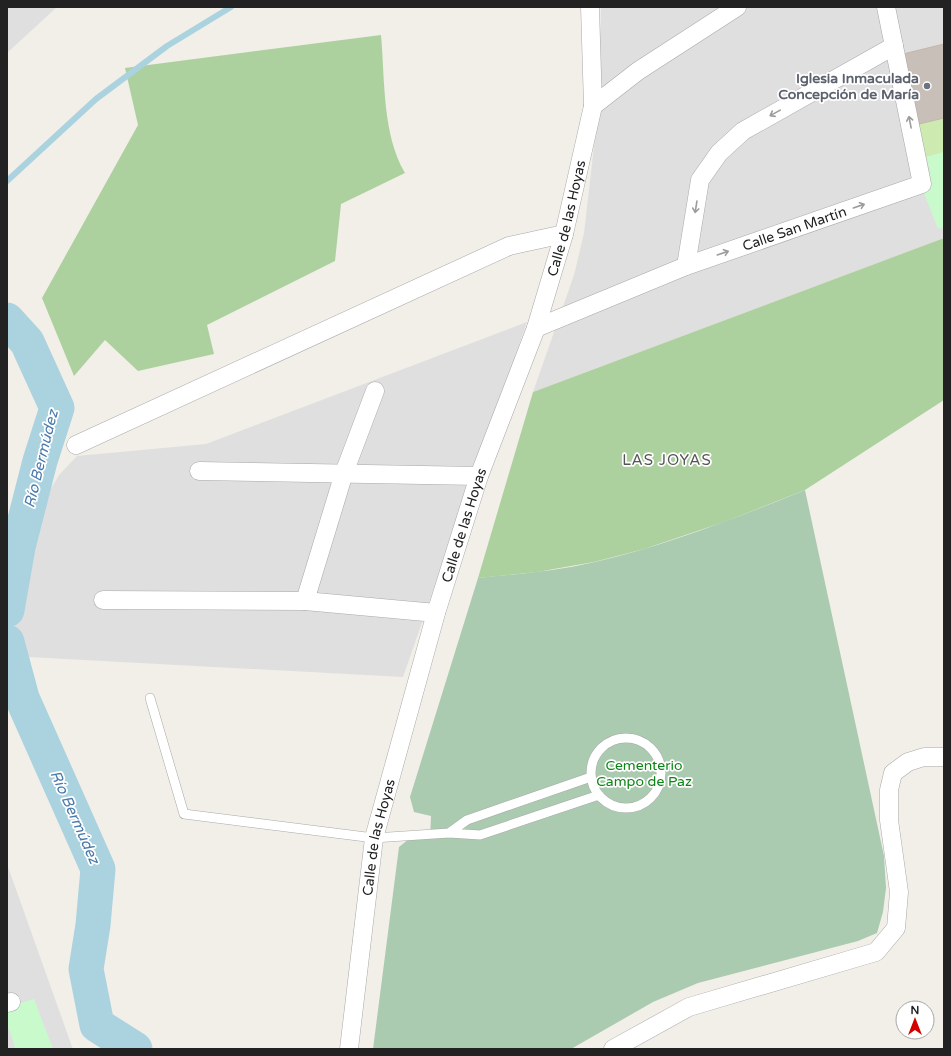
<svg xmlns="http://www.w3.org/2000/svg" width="951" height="1056" viewBox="0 0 951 1056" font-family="'Varela Round',sans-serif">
<rect width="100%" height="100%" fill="#f2efe9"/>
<path fill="#e0dfdf" d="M7 7H57L7 53Z
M601 7H944V238L533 392 574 275 584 233 598 112Z
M527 322 403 677 28 657 12 628 31 522 59 475 77 456 206 444Z
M7 864 70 1041 73 1049H7Z"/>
<path fill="#cdebb0" d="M944 118V152L926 157 919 124Z"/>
<path fill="#add19e" d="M381 35C385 79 382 134 405 173L341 204 335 261 207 325 214 354 138 371 105 340 74 376 42 298 138 125 125 68Z
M944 238V400L805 490 727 521 644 549 594 562 537 572 478 578 533 392Z"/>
<path fill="#aacbaf" d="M805 490 884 856 886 888 883 912 877 933 858 941 698 983 653 1002 571 1049H373L399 847 410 838 430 839 431 816 414 812 410 797 478 578C517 574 557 571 595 562 667 545 736 518 805 490Z"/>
<path fill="#c8facc" d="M944 152V227L938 229 922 188C933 179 930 170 926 157Z
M34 999 53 1049H15L13 1040 7 1025V1007Z"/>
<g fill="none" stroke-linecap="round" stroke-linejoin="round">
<path stroke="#aad3df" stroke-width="6" d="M7 181 96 99 167 46 231 7"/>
<path stroke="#aad3df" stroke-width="35" d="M7 320 27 342 57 408 40 461 18 547 7 610
M7 642 22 698 98 869 93 925 86 969 97 1025 135 1049"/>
</g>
<path fill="#c7bfb8" stroke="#c4b6ab" d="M944 44V118L919 124 903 54Z"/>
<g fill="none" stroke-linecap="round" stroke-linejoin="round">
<defs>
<path id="lane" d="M150 698 184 814 374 838 449 833 467 820 591 777
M591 773a35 35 0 1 1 70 0a35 35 0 1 1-70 0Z
M449 833 480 835 599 795"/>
<g id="street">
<path d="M593 106 638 71 737 7"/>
<path d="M686 266 700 180 719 153 743 131 894 46"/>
<path id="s1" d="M536 328 686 266 922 184 886 7"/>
<path d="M76 445 509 246 564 234"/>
<path d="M199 471 479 476"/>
<path d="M103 600 305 601 436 613"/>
<path d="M305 601 344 473 375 391"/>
<path d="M7 1003 11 1002"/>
<path id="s2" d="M349 1049 374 838 436 613 479 476 536 328 564 234 593 106 590 7"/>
<path d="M613 1049 689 1007 876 952 896 928 899 892 889 820V790L893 773 908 762 924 757H944"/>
</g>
</defs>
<use href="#lane" stroke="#a9a9a9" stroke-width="10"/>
<use href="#street" stroke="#a9a9a9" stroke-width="19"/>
<use href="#lane" stroke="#fff" stroke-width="9"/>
<use href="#street" stroke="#fff" stroke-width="18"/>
</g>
<defs><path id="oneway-shaft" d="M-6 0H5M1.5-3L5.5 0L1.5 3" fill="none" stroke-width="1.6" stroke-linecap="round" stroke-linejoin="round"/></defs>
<g stroke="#9c9c9c">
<use href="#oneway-shaft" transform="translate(775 113) rotate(151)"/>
<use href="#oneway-shaft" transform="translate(910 122) rotate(-101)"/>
<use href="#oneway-shaft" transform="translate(859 206) rotate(-19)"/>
<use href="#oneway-shaft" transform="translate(696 207) rotate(99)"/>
<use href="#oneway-shaft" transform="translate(723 253) rotate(-19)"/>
</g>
<circle fill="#6b7280" stroke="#fff" stroke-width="1.5" cx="927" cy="86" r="4"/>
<g text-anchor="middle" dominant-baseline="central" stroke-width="3.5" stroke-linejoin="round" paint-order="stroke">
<g font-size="14" font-weight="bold" fill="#5b616d" stroke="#fff" text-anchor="end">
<text x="919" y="78">Iglesia Inmaculada<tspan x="919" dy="16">Concepción de María</tspan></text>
</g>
<g font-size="14" fill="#222" stroke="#fff">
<text stroke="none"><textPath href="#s2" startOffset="862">Calle de las Hoyas</textPath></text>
<text stroke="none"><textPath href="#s1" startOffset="277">Calle San Martín</textPath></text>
<text stroke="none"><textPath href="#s2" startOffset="538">Calle de las Hoyas</textPath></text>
<text stroke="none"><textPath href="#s2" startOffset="214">Calle de las Hoyas</textPath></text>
</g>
<g font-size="14" fill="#0c8416" stroke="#fff">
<text x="644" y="765">Cementerio<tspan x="644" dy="16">Campo de Paz</tspan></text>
</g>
<g font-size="15" font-style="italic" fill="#4a7aab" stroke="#fff">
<text transform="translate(41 459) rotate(-76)">Río Bermúdez</text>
<text transform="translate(75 817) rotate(66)">Río Bermúdez</text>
</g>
<g font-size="15" letter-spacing="1" fill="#555" stroke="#fff">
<text x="667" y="460">LAS JOYAS</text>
</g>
</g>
<rect width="951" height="1056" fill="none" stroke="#222222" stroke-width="16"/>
<g transform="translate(915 1020)"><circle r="19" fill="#ffffff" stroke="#a7a7a7"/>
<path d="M0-3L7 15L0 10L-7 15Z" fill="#d40000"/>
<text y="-6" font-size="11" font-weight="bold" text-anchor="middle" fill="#222222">N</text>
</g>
</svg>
